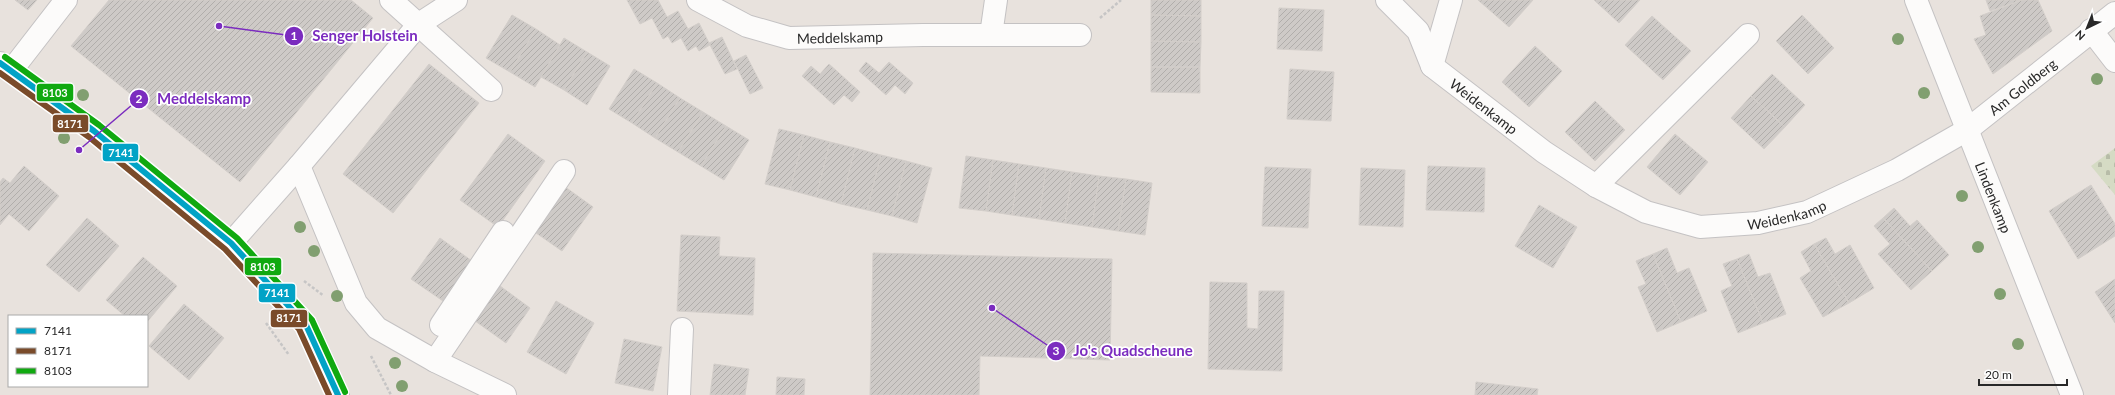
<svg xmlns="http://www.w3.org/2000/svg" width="2115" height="395" viewBox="0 0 2115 395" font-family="Lato,sans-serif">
<defs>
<pattern id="cemetery-stones" width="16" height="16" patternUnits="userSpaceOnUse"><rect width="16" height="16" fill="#d5dbc4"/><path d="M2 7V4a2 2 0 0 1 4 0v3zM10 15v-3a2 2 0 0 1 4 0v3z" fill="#b7bca8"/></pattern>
<pattern id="building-hatch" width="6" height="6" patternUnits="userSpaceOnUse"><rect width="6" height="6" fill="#cecac7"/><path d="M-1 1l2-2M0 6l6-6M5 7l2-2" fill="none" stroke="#b1aeab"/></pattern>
</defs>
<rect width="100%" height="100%" fill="#e8e2dd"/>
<path fill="url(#cemetery-stones)" d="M2115 148V195L2091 166Z"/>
<path fill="url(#building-hatch)" stroke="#d3ceca" d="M15 0H37L28 10Z
M109 0H351L373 18 240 182 71 46Z
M627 0H658L667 17 678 11 688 29 699 23 710 45 699 51 696 46 688 51 681 38 672 43 668 36 663 39 652 18 640 24Z
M1151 0H1201V16L1151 15Z
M1478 0H1533L1509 27Z
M1594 0H1640L1619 23Z
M1986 0H2022L1990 11Z
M2022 0H2038L2052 31 1993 74 1974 39 1986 35 1980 16Z
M1279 8 1324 10 1322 51 1277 49Z
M512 15 536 29 510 72 486 58Z
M1151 15 1201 16V42L1151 41Z
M1802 15 1834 48 1808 74 1776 41Z
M1652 16 1691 51 1663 80 1625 45Z
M536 29 560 45 535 87 510 72Z
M722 37 737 69 725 74 709 43Z
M564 38 587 52 564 90 541 77Z
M1151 41 1201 42 1200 67H1151Z
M1535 46 1562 71 1529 107 1502 82Z
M587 52 610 66 587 105 564 90Z
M746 55 763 88 750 94 734 61Z
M866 62 879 73 889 62 913 83 905 94 895 85 886 95 859 71Z
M429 64 479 103 393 213 343 174Z
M829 64 860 92 852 102 844 95 834 105 802 76 811 66 820 74Z
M1151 67H1200V93L1151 92Z
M634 69 657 83 632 123 609 109Z
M1290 69 1334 72 1331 121 1287 119Z
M1772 74 1805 105 1785 127 1751 96Z
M657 83 680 98 655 138 632 123Z
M1751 96 1785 127 1764 149 1731 118Z
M680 98 703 112 678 152 655 138Z
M1595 101 1625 130 1595 161 1565 132Z
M703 112 726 126 701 166 678 152Z
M726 126 749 140 724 180 701 166Z
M779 129 804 135 790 190 765 184Z
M508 134 545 161 498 227 460 200Z
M1675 134 1708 162 1680 195 1647 167Z
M804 135 830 142 816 197 790 190Z
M830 142 855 148 841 204 816 197Z
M855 148 881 155 867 210 841 204Z
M881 155 906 161 892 216 867 210Z
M966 156 993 160 986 211 959 208Z
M993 160 1019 164 1012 215 986 211Z
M906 161 932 168 917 223 892 216Z
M1019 164 1046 168 1039 219 1012 215Z
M24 166 59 196 29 231 9 214 0 225V182L3 178 10 183Z
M1428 166 1485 168 1484 212 1426 210Z
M1265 167 1311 169 1308 228 1262 226Z
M1046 168 1072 172 1065 223 1039 219Z
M1361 168 1405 170 1403 227 1359 225Z
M1072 172 1099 176 1092 227 1065 223Z
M1099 176 1126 179 1118 231 1092 227Z
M1126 179 1152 183 1145 235 1118 231Z
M561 184 593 207 562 251 529 228Z
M2091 185 2115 224V236L2078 259 2049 211Z
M1539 205 1577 227 1553 268 1515 246Z
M1894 208 1910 226 1917 220 1949 255 1932 271 1883 218Z
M87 218 119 246 79 292 46 265Z
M1883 218 1932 271 1911 290 1878 254 1890 244 1874 226Z
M681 235 720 237 719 256 755 258 753 315 677 311Z
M440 238 472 261 443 301 411 279Z
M1826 238 1835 254 1850 245 1874 288 1849 303 1814 244Z
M1814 244 1849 303 1823 317 1800 278 1811 271 1801 252Z
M1667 248 1677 273 1689 268 1707 311 1681 322 1653 254Z
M873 253 1112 259 1110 360 980 356 979 395H870Z
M1653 254 1681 322 1657 332 1638 287 1646 284 1636 261Z
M1749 254 1758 277 1770 273 1786 314 1763 323 1737 259Z
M143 257 177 286 147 322V316H125L106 300Z
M1737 259 1763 323 1738 333 1721 291 1732 286 1723 264Z
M2115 279V323L2095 292Z
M1210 282 1247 283V328L1258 329 1259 291H1284L1282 371 1208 369Z
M496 283 530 308 506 343 471 318Z
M556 301 594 323 566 374 527 352Z
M184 304 224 338 189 380 149 346Z
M624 339 662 347 653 391 615 383Z
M714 364 749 369 745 395H710Z
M777 377 805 379 804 395H776Z
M1476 382 1538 389 1537 395H1475Z"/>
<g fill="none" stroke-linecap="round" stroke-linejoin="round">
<defs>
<g id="minor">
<path d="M391 0 491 90"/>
<path id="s1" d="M698 0 747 26 789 38 923 35H1080"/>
<path id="s2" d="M1387 0 1418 31 1432 66 1544 152 1596 186 1646 212 1700 227 1758 223 1807 212 1897 170 1967 130 2115 13"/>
<path id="s3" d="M1916 0 2072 395"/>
<path d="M2091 30 2115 61"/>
<path d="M991 35 996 0"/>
<path d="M0 63 94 131 231 243 306 325 338 395"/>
<path d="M1432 66 1451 0"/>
<path d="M11 71 66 0"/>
<path d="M299 166 356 303 377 328 435 361 505 395"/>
<path d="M1596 186 1748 35"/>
<path d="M231 243 299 166 419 24 456 0"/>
<path d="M441 325 503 232"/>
<path d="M435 361 564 171"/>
<path d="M679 395 682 329"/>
</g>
</defs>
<use href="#minor" stroke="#c4c2c3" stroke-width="24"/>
<path stroke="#c6c5c5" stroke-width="2.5" stroke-dasharray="3 2" stroke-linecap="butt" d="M1100 18 1121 0
M304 281 324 296
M266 323 289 355
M371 356 391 395"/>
<use href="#minor" stroke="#fcfbfa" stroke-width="22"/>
<defs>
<path id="bus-1" d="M0 63 94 131 231 243 306 325 338 395"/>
<path id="bus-2" d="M0 73 89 137 225 249 299 329 329 395"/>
<path id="bus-3" d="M5 57 99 125 237 238 312 320 345 392"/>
</defs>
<use href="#bus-1" stroke="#fff" stroke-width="9"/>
<use href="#bus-2" stroke="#fff" stroke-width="9"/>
<use href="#bus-3" stroke="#fff" stroke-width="9"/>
<use href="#bus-1" stroke="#02a3c6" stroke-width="6"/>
<use href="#bus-2" stroke="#7a4b2a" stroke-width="6"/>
<use href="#bus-3" stroke="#10a910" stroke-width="6"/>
</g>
<g fill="#819f70">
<circle cx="1898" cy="39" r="6"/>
<circle cx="2097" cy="79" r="6"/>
<circle cx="1924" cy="93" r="6"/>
<circle cx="83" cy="95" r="6"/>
<circle cx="64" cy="138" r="6"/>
<circle cx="1962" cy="196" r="6"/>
<circle cx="300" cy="227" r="6"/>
<circle cx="1978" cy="247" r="6"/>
<circle cx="314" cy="251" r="6"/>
<circle cx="2000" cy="294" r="6"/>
<circle cx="337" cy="296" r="6"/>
<circle cx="2018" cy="344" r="6"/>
<circle cx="395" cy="363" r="6"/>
<circle cx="402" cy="386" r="6"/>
</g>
<g text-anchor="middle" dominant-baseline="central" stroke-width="3.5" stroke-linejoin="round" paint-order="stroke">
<g font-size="14" fill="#282828" stroke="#fff">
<text stroke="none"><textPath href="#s1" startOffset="150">Meddelskamp</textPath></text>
<text stroke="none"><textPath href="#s2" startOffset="756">Am Goldberg</textPath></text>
<text stroke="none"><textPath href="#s2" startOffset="147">Weidenkamp</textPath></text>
<text stroke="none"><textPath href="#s3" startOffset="212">Lindenkamp</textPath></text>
<text stroke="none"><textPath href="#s2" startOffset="485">Weidenkamp</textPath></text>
</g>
</g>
<path fill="none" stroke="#7b2cbf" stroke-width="1.5" d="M219 26L294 36M79 150L139 99M992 308L1056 351"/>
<g fill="#7b2cbf" stroke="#fff" stroke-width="1.5">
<circle cx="219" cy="26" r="4"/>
<circle cx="79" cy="150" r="4"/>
<circle cx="992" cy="308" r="4"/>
<circle cx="294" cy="36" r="10"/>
<circle cx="139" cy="99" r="10"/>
<circle cx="1056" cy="351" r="10"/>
</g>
<g font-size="12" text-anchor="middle" font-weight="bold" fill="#fff">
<text x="294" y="40">1</text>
<text x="139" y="103">2</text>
<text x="1056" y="355">3</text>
</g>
<g font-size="15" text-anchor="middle" font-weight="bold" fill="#7b2cbf" stroke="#fff" stroke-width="3.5" stroke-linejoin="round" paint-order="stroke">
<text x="365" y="41">Senger Holstein</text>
<text x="204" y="104">Meddelskamp</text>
<text x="1133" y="356">Jo's Quadscheune</text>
</g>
<g stroke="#fff" stroke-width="1.5">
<rect x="36" y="83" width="38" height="19" rx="4" fill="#10a910"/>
<rect x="52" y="114" width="37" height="19" rx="4" fill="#7a4b2a"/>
<rect x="102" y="143" width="37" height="19" rx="4" fill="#02a3c6"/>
<rect x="244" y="257" width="38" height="19" rx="4" fill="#10a910"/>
<rect x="258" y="283" width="38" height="20" rx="4" fill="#02a3c6"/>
<rect x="270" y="309" width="38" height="19" rx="4" fill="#7a4b2a"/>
</g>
<g font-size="11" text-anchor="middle" font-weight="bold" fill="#fff">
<text x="55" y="97">8103</text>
<text x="70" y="128">8171</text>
<text x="121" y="157">7141</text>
<text x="263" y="271">8103</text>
<text x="277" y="297">7141</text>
<text x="289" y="322">8171</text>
</g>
<rect x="8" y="315" width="140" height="72" fill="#ffffff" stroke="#a9a9a9"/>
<rect x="16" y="328" width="20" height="6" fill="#02a3c6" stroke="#a9a9a9"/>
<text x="44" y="335" font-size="12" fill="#282828">7141</text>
<rect x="16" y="348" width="20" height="6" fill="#7a4b2a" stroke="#a9a9a9"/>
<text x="44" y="355" font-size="12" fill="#282828">8171</text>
<rect x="16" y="368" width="20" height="6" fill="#10a910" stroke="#a9a9a9"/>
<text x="44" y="375" font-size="12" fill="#282828">8103</text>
<g transform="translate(2087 28) rotate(223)" stroke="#ffffff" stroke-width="3" paint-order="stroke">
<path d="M0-3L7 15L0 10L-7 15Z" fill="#282828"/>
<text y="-6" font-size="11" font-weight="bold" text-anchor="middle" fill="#282828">N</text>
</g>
<path d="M1979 379v6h88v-6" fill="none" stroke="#282828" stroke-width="2"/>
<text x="1985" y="379" font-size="12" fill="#282828" stroke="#ffffff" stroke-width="3" paint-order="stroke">20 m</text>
</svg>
